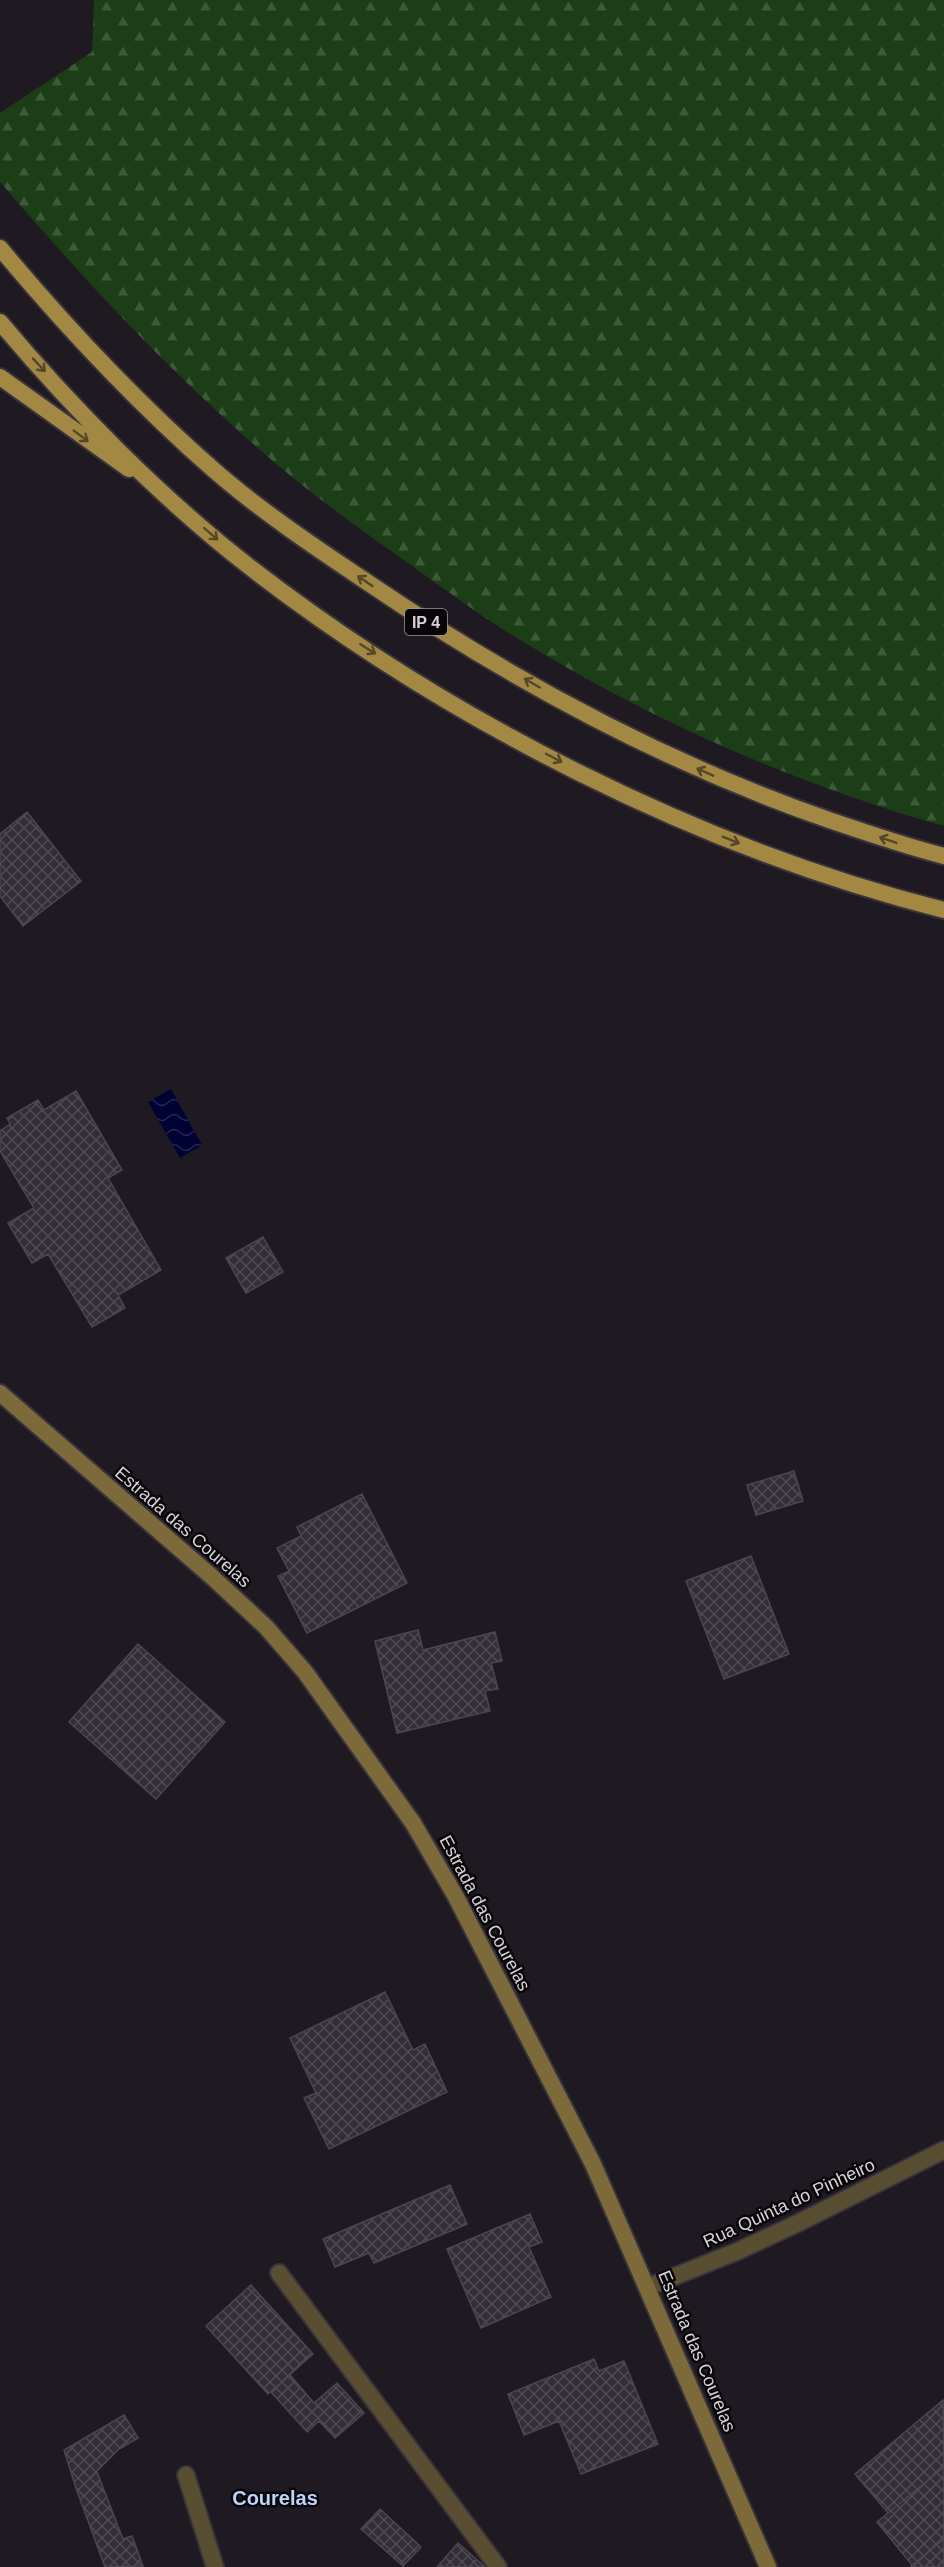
<svg xmlns="http://www.w3.org/2000/svg" width="944" height="2567" viewBox="0 0 944 2567" font-family="Helvetica,sans-serif">
<defs>
<pattern id="forest-firs" width="22" height="20" patternUnits="userSpaceOnUse" patternTransform="scale(1.5)"><rect width="22" height="20" fill="#1c3e17"/><path d="M5 1l3.5 6h-7zM16 11l3.5 6h-7z" fill="#3c5938"/></pattern>
<pattern id="water-waves" width="16" height="10" patternUnits="userSpaceOnUse" patternTransform="scale(1.5)"><rect width="16" height="10" fill="#000234"/><path d="M0 5q4-4 8 0t8 0" fill="none" stroke="#242651"/></pattern>
<pattern id="building-cross-hatch" width="8" height="8" patternUnits="userSpaceOnUse" patternTransform="scale(1.5)"><rect width="8" height="8" fill="#332e36"/><path d="M0 0l8 8M0 8l8-8" fill="none" stroke="#504b52"/></pattern>
</defs>
<rect width="100%" height="100%" fill="#1f1a21"/>
<path fill="url(#forest-firs)" d="M94 0H944V826C784 781 623 708 484 617 458 599 433 581 408 563 354 525 300 486 251 442 160 362 79 274 0 182V113L92 52Z"/>
<path fill="url(#water-waves)" d="M171 1089 202 1145 180 1158 148 1102Z"/>
<path fill="url(#building-cross-hatch)" stroke="#4c464e" stroke-width="1.5" d="M27 812 81 881 23 926 0 896V834Z
M76 1091 122 1170 108 1178 161 1270 118 1295 125 1308 92 1327 48 1254 32 1263 8 1223 34 1208 0 1151V1131L10 1124 7 1118 38 1100 44 1110Z
M263 1237 283 1272 246 1293 226 1258Z
M794 1471 803 1501 756 1515 747 1485Z
M362 1494 407 1583 307 1633 278 1576 289 1571 277 1548 301 1536 297 1527Z
M751 1556 789 1654 724 1679 686 1581Z
M418 1630 423 1650 495 1632 502 1661 491 1663 498 1689 485 1691 490 1711 397 1733 375 1641Z
M138 1644 225 1722 156 1799 69 1722Z
M385 1992 413 2050 425 2044 447 2092 329 2149 304 2098 316 2093 290 2038Z
M450 2185 467 2224 374 2263 369 2253 335 2267 323 2239Z
M530 2214 542 2242 529 2247 551 2297 481 2328 447 2249Z
M251 2285 313 2354 268 2394 206 2326Z
M594 2359 599 2371 624 2361 658 2444 581 2474 559 2421 524 2435 508 2394Z
M290 2375 314 2403 337 2383 364 2413 335 2438 319 2421 307 2432 271 2392Z
M943 2400 944 2467 888 2513 855 2474Z
M124 2415 138 2438 119 2449 77 2491 64 2450Z
M944 2467V2539L912 2565 877 2522Z
M97 2472 123 2539 132 2536 143 2566 105 2567 77 2491Z
M380 2509 421 2547 403 2566 361 2529Z
M944 2539V2567H910L912 2565Z
M458 2543 485 2567H437Z"/>
<g fill="none" stroke-linecap="round" stroke-linejoin="round">
<defs>
<path id="service" d="M279 2273 498 2567
M186 2475 215 2567"/>
<path id="minor" d="M648 2287 738 2251 796 2224 944 2150"/>
<path id="secondary" d="M0 1393 211 1576 266 1627 305 1672 413 1823 456 1897 593 2164 768 2567"/>
<path id="trunk" d="M0 248C66 327 137 403 215 471 261 511 316 548 367 582 511 680 665 763 829 820 867 833 905 846 944 856
M0 322C71 407 163 500 251 568 449 721 701 849 944 910
M0 377 129 469"/>
</defs>
<use href="#service" stroke="#39343b" stroke-width="20"/>
<use href="#minor" stroke="#39343b" stroke-width="20"/>
<use href="#secondary" stroke="#39343b" stroke-width="20"/>
<use href="#trunk" stroke="#39343b" stroke-width="20"/>
<use href="#service" stroke="#594e32" stroke-width="16"/>
<use href="#minor" stroke="#594e32" stroke-width="16"/>
<use href="#secondary" stroke="#7c6a3b" stroke-width="16"/>
<use href="#trunk" stroke="#a38844" stroke-width="16"/>
</g>
<defs><path id="oneway-shaft" d="M-6 0H5M1.5-3L5.5 0L1.5 3" fill="none" stroke-width="1.6" stroke-linecap="round" stroke-linejoin="round" transform="scale(1.5)"/></defs>
<g stroke="#564726">
<use href="#oneway-shaft" transform="translate(39 365) rotate(47)"/>
<use href="#oneway-shaft" transform="translate(81 436) rotate(37)"/>
<use href="#oneway-shaft" transform="translate(211 534) rotate(41)"/>
<use href="#oneway-shaft" transform="translate(365 581) rotate(-146)"/>
<use href="#oneway-shaft" transform="translate(368 649) rotate(32)"/>
<use href="#oneway-shaft" transform="translate(532 683) rotate(-150)"/>
<use href="#oneway-shaft" transform="translate(554 758) rotate(28)"/>
<use href="#oneway-shaft" transform="translate(705 772) rotate(-156)"/>
<use href="#oneway-shaft" transform="translate(731 840) rotate(22)"/>
<use href="#oneway-shaft" transform="translate(888 840) rotate(-161)"/>
</g>
<g text-anchor="middle" dominant-baseline="central" stroke-width="5" stroke-linejoin="round" paint-order="stroke">
<rect fill="#080608" stroke="#99969a" stroke-width="1.5" x="405" y="609" width="42" height="26" rx="4.5"/>
<g font-size="16" font-weight="bold" fill="#d7d4d9">
<text x="426" y="622">IP 4</text>
</g>
<g font-size="18" fill="#d7d4d9" stroke="#080608">
<text transform="translate(183 1527) rotate(41)">Estrada das Courelas</text>
<text transform="translate(485 1913) rotate(62)">Estrada das Courelas</text>
<text transform="translate(789 2203) rotate(-25)">Rua Quinta do Pinheiro</text>
<text transform="translate(697 2351) rotate(67)">Estrada das Courelas</text>
</g>
<g font-size="20" font-weight="bold" fill="#bcd4fb" stroke="#080608">
<text x="275" y="2498">Courelas</text>
</g>
</g>
</svg>
